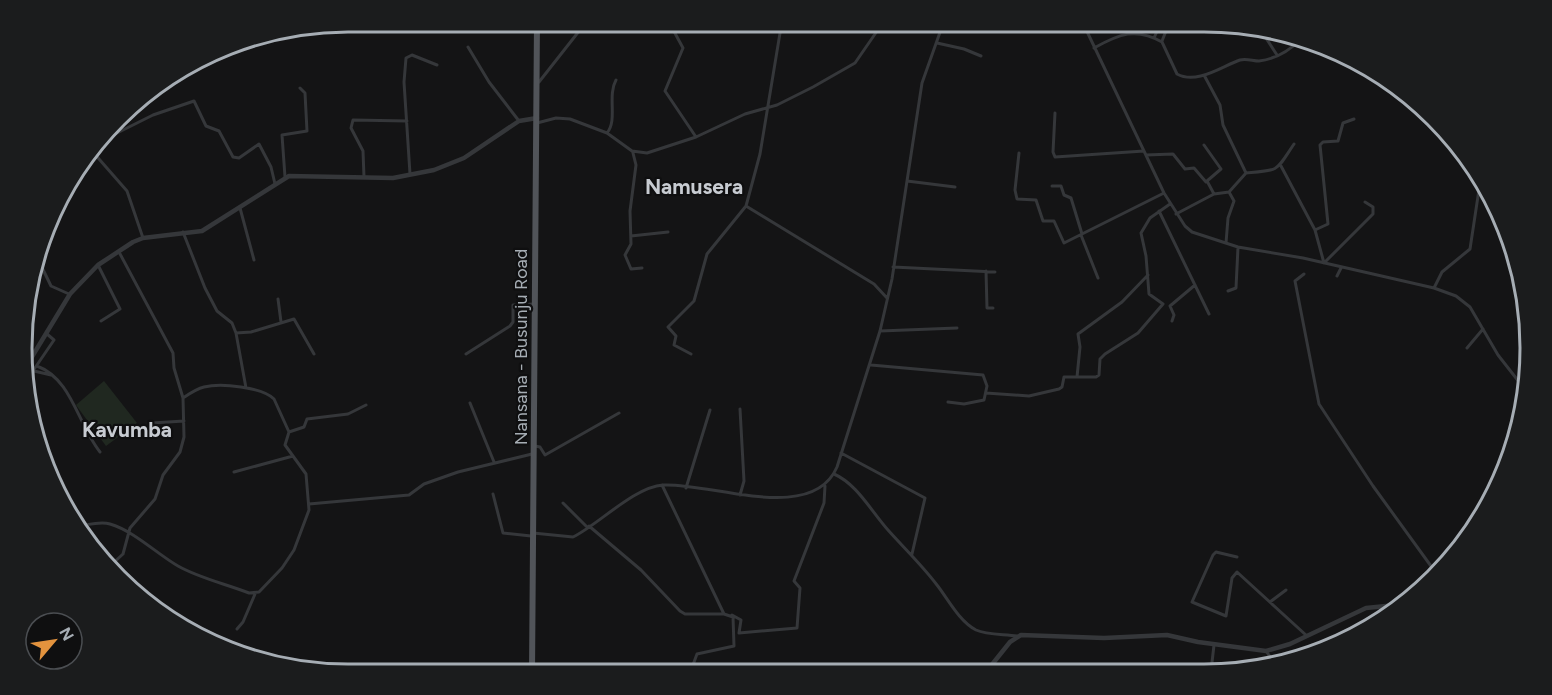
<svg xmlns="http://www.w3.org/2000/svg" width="1552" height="695" viewBox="0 0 1552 695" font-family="Figtree,sans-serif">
<rect width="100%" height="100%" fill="#141415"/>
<path fill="#202820" d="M104 381 137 423 106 446 76 405Z"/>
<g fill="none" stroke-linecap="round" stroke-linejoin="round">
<path stroke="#35373a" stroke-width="3" d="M658 21 668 25 676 21
M782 21 760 154 746 206 874 284 887 298
M1082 21 1164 193 1185 226 1192 232 1238 247 1303 258 1434 288 1456 296 1470 307 1498 355 1523 387
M1181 21 1203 31 1206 21
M670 24 683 48 665 91 696 137
M1262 32 1277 55
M1154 38 1159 27 1158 21
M1162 41 1170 21
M937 43 964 49 981 56
M468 47 489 82 519 121
M1094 48C1119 34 1136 27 1162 42L1177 74C1197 85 1222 66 1240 60 1246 58 1253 61 1259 61 1275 59 1289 51 1300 40
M1204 75 1220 105 1223 125 1246 173 1229 192 1234 201 1228 218 1226 243
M539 82 587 21
M1055 113 1053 152 1055 157 1144 151
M537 123 556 118 570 119 607 133 632 151 647 153 696 137 745 114 777 105 813 87 855 63 884 21
M607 133C618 120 607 96 616 80
M99 142 153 115 194 101 206 126 219 131 233 157 239 158 259 144 271 167 275 184
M1204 145 1221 169 1207 181 1214 194 1229 192
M92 151 127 191 143 238
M633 153 636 165 630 211 631 244 625 255 631 269 642 268
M1019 153 1015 190 1017 199 1036 200 1043 221H1054L1064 243 1164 193
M1146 155 1173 154 1185 169 1194 168 1206 182
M1281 166 1315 230 1324 263 1373 214V207L1365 202
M1246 173C1281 170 1275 172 1294 144
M410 174 404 82 406 58 412 55 437 65
M285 177 282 135 307 131 305 93 300 88
M364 177 363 151 351 128 353 120 407 121
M907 181 955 187
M1052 186H1061L1064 195 1071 198 1082 234
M240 208 254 260
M1159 211 1209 314
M1176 214 1214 194
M1315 230 1328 224 1320 145 1323 142 1338 141 1343 123 1354 119
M183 232 205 288 217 311 232 323 236 333 246 388
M1081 235 1098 278
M631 236 668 232
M119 252 173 353 174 368 183 398
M37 257 51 286 69 294
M98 265 120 309 101 321
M893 267 995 272
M986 271 987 308H993
M1304 274 1295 281 1319 404 1373 486 1436 573
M1337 276 1341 268
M1434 288 1442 272 1470 249 1480 183
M1228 291 1236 288 1238 247
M278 299 281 322
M1172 321 1174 315 1170 306 1195 285
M880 331 957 328
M236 333 251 332 294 319 314 354
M1467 348 1483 329
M466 354 510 326 513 322V305L534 304
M691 354 674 345 676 336 668 327 694 301 707 254 746 206
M871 365 983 375 987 386 984 400 964 404 948 402
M37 366C72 379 78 425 100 452
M34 371 51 375
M1077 377 1080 347 1078 334 1122 302 1148 275
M24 384 54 340 47 334
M986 393 1029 396 1059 389 1062 387 1064 377H1096L1099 375 1100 359 1105 354 1138 333 1163 304 1149 294 1146 256 1141 233 1150 218 1170 204
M470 403 494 462
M740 409 744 481 740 495
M152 423 184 421
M289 432 304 427 307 419 348 414 366 405
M535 446 540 447 545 455 619 413
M841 453 925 498 912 554
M234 472 293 456
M834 474C857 484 871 511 888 530 904 548 922 565 937 585 948 599 959 621 976 630 987 635 1005 634 1017 636
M662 485 724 614 733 617 734 646 697 654 690 673
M686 488 710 410
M493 494 503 533 531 536
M563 503 587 527
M309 504 409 495 424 484 458 472 532 454
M78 526C88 525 100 521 110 524 134 531 157 554 178 566 199 578 226 584 249 593L259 592 282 568 294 550 309 510 306 474 285 445 289 432 274 399C262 387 221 383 204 387 196 389 189 394 183 398L184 437 180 452 163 475 155 499 130 528 123 554 110 566
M589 526 641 570 680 611 685 614H723
M533 533 573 537C598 525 634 487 663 485 710 482 812 525 837 467L880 331 892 279 922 83 944 21
M1237 557 1216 552 1213 555 1192 602 1226 616 1232 578 1237 572 1307 636
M1270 602 1286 590
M732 615 741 620 739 633 797 628 800 588 794 581 824 503 825 486
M237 629 243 622 255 594
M1266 651 1275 664
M1211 671 1214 645"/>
<path stroke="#35373a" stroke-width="4.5" d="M24 370 70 294 98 265 133 242 143 238 202 231 289 176 393 178 434 170 464 158 519 121 537 118
M986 672 1010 642 1021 635 1104 638 1167 635 1198 642 1266 651 1290 644 1366 608 1406 604"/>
<path stroke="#515459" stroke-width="6" d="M532 673 537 21"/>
</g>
<g text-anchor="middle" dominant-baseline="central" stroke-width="4.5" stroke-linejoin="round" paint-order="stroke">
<g font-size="18" fill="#a6adb4" stroke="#0f0f10">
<text transform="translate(521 347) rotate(-90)">Nansana - Busunju Road</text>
</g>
<g font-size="21" font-weight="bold" fill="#c7cbd1" stroke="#0f0f10">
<text x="694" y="186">Namusera</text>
<text x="127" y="429">Kavumba</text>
</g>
</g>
<path d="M0 0H1552V695H0ZM348 32H1204A316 316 0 0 1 1520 348V348A316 316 0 0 1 1204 664H348A316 316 0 0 1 32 348V348A316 316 0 0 1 348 32Z" fill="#1b1c1d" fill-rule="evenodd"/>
<path fill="none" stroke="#a6adb4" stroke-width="3" d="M348 32H1204A316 316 0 0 1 1520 348V348A316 316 0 0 1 1204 664H348A316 316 0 0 1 32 348V348A316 316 0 0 1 348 32Z"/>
<g transform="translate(54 641) rotate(61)"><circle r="28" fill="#0f0f10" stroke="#4b4e52" stroke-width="1.5"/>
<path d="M0-4.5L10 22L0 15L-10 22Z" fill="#e3933e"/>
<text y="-9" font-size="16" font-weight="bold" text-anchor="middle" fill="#a6adb4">N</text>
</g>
</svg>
